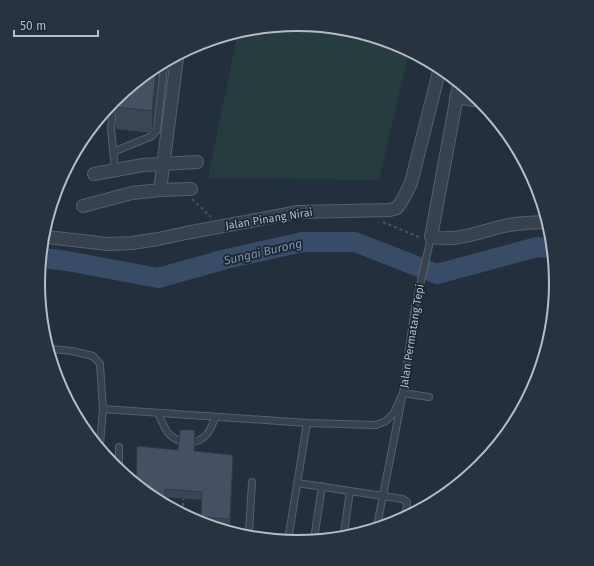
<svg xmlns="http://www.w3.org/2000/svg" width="594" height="566" viewBox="0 0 594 566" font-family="'Fira Sans',sans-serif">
<rect width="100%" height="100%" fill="#242f3e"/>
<path fill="#263c3f" d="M297 24 396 44 409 52 379 180 208 178 237 36Z"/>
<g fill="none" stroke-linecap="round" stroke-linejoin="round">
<path stroke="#394c67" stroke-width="20" d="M43 258 67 261 158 278 226 259 303 242H355L437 274 537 247 549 248"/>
<defs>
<path id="service" d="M114 100 111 128 115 170
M113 152 152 136 157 130 164 66
M51 349 72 351 93 356 100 364 103 409 100 445
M103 409 307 423 376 425 386 421 394 413 403 393 415 307 431 237
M158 413C161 419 164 427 168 433 178 444 197 446 207 434 211 429 213 422 216 417
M119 469V447
M297 483 403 499 407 502 406 515
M377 526 403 393 429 397
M249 532 252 482
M344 533 350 491
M314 539 322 486
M288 540 307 423"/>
<path id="minor" d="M459 85 431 237C457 242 479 232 504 226 517 223 530 223 544 222
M456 97 481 101
M94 174 143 165 197 162
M160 190 177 58
M83 206 132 193 160 190 191 189
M47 237 108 244 132 243 158 239 186 233 298 212 390 210 397 208 403 199 411 183 439 72"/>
</defs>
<use href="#service" stroke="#565f6c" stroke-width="8"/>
<use href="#minor" stroke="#565f6c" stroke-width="14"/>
<path stroke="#44595c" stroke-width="2" stroke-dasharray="3 3" stroke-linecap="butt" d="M192 199 211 217
M383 222 421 238
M183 512V499"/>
<use href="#service" stroke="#38414e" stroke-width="6"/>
<use href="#minor" stroke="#38414e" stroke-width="12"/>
</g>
<path fill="#3b4654" d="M159 70 152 133 116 129V107L117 98Z
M195 438 194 451 233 463 230 527 216 526 201 523 202 500 165 497V500L136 481Z"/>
<path fill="#303945" d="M159 70 152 133V111L156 72Z
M233 455V463L230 527V519Z"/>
<path fill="#455162" stroke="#303945" d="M156 72 152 111 116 107 117 98Z
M180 430H195L194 451 233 455 230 519 201 517 202 492 165 489V500L136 481 137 446 178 450Z"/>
<g text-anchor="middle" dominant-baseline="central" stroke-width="3.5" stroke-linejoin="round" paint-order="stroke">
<g font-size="11" fill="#b4bcc9" stroke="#1d2633">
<text transform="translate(269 219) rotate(-9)">Jalan Pinang Nirai</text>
<text transform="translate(412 336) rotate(-81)">Jalan Permatang Tepi</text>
</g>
<g font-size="12" font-style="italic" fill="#7c92b1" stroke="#1d2633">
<text transform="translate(263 252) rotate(-13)">Sungai Burong</text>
</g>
</g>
<path d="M0 0H594V566H0ZM45 283a252 252 0 1 1 504 0a252 252 0 1 1-504 0Z" fill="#29323f" fill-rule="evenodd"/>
<path fill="none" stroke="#b4bcc9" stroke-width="2" d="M45 283a252 252 0 1 1 504 0a252 252 0 1 1-504 0Z"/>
<path d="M14 30v6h84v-6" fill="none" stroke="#b4bcc9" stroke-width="2"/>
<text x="20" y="30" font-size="12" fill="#b4bcc9" stroke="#1d2633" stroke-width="3" paint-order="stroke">50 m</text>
</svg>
